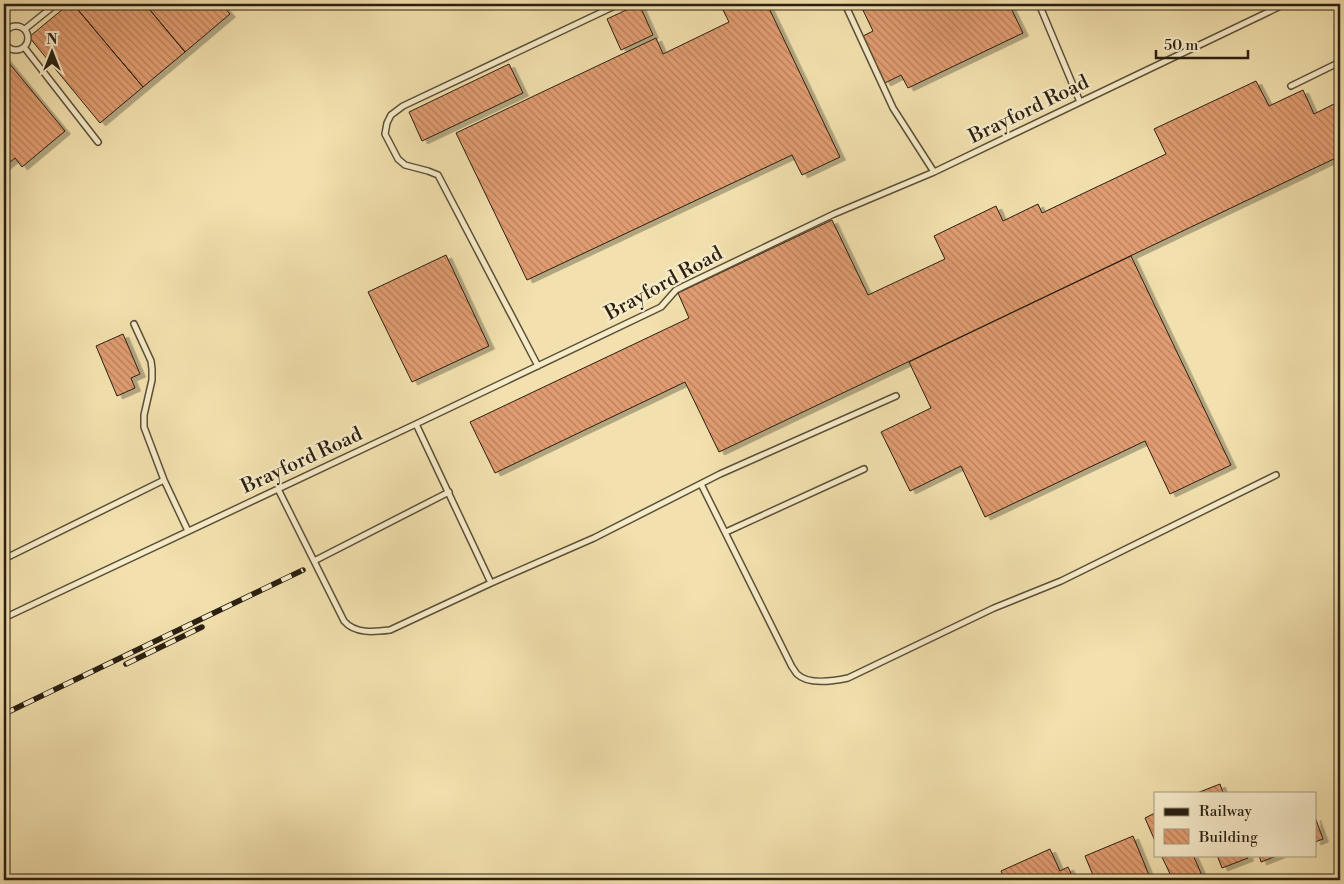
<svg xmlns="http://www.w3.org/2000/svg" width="1344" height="884" viewBox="0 0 1344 884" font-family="'Libre Bodoni',serif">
<defs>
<pattern id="building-back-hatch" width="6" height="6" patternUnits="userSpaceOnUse" patternTransform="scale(1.25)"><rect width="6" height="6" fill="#e19d71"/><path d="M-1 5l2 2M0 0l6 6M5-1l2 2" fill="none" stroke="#b77f5b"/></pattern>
<filter id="shadow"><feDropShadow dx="5.5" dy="3" stdDeviation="0" flood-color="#0004"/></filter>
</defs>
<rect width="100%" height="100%" fill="#f2e1ae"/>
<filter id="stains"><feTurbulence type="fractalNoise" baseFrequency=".004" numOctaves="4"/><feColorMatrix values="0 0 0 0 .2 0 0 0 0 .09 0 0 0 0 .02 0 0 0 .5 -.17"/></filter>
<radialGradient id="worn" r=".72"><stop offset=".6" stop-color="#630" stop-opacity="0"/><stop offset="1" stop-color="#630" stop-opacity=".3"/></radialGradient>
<path fill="url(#building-back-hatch)" stroke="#2a1f12" filter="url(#shadow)" d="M69 4H73L143 87 100 123 29 37Z
M73 4H145L185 52 143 87Z
M145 4H221L230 14 185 52Z
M639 4 653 35 621 50 607 19Z
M737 4H767L840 157 802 175 792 155 527 280 456 133 656 38 663 54 729 22 723 10Z
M860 4H1009L1023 33 908 88 901 75 885 83 863 36 873 31Z
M4 57 65 131 22 167 15 158 4 167Z
M509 64 523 93 422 141 409 112Z
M1256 81 1269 106 1303 90 1314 114 1340 101V156L719 452 685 382 495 473 470 422 689 318 678 293 832 220 868 295 945 259 934 236 996 206 1003 221 1038 204 1042 213 1166 154 1154 129Z
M446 255 489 346 412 382 368 292Z
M1131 256 1231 465 1170 494 1145 441 985 517 961 466 910 491 881 432 931 408 909 362Z
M123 334 140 374 131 378 135 388 117 396 96 346Z
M1220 784 1223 793H1197Z
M1155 813V841L1145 818Z
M1315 817 1323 839 1315 842Z
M1133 836 1151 880H1095L1085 856Z
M1050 849 1060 871 1068 867 1074 880H1005L1001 871Z
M1161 855H1193L1204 880H1173Z
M1217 855H1247L1248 858 1222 868Z
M1259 855H1279L1261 862Z
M978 876 980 880H968Z"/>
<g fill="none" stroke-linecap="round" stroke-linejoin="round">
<defs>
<path id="service" d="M367 4 368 6
M845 4 893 108 934 172
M1039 4 1080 102
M4 38a12 12 0 1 1 24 0a12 12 0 1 1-24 0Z
M25 29 56 4
M24 47 98 142
M1291 86 1340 62
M134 324 151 361 152 369V380L144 415V427L164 480 188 531
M538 366 438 175 428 171 405 165 398 159 385 134 387 123 391 115 403 106 619 4
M416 424 491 583
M701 484 792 667C794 669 795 672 797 674 808 685 834 681 848 678L994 608 1061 581 1276 475
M278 489 344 621C355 634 374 632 390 630L491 583 594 538 720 474 896 396
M726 532 864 469
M4 559 164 480
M314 561 449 492
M4 618 416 424 661 307 676 290 684 286 834 214 934 172 1285 4"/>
</defs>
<use href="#service" stroke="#5c5039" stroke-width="8"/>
<use href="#service" stroke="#f7ecca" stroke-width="5"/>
<defs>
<path id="rail" d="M126 664 202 627
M4 714 303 570"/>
</defs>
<use href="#rail" stroke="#2a1f12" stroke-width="5.5"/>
<use href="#rail" stroke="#f7ecca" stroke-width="4" stroke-dasharray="11" stroke-linecap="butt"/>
</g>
<g text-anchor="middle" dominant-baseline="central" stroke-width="4.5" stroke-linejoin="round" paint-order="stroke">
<g font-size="20" fill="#2a1f12" stroke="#f7ecca">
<text transform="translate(1029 110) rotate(-26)">Brayford Road</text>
<text transform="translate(664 284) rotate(-29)">Brayford Road</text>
<text transform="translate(302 461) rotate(-25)">Brayford Road</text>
</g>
</g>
<rect width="1344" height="884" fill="none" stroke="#f2e1ae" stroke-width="20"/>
<rect x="5" y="5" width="1334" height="874" fill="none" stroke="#2a1f12" stroke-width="2.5"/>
<rect x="10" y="10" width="1324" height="864" fill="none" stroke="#2a1f12"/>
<rect x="1154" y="792" width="162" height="65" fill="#f7ecca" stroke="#a59a80"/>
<rect x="1164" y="808" width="25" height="8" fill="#2a1f12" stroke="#a59a80"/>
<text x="1199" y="816" font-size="15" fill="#2a1f12">Railway</text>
<rect x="1164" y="829" width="25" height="15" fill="url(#building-back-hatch)" stroke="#a59a80"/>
<text x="1199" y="842" font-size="15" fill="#2a1f12">Building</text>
<g transform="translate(52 52)" stroke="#f7ecca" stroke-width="4" paint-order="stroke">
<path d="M0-4L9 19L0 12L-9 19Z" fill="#2a1f12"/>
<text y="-8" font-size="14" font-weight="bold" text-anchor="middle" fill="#2a1f12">N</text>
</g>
<path d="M1156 50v8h92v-8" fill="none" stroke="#2a1f12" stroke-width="2.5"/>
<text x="1164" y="50" font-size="15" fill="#2a1f12" stroke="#f7ecca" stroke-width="4" paint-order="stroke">50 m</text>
<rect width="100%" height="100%" filter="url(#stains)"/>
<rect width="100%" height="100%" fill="url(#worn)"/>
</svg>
